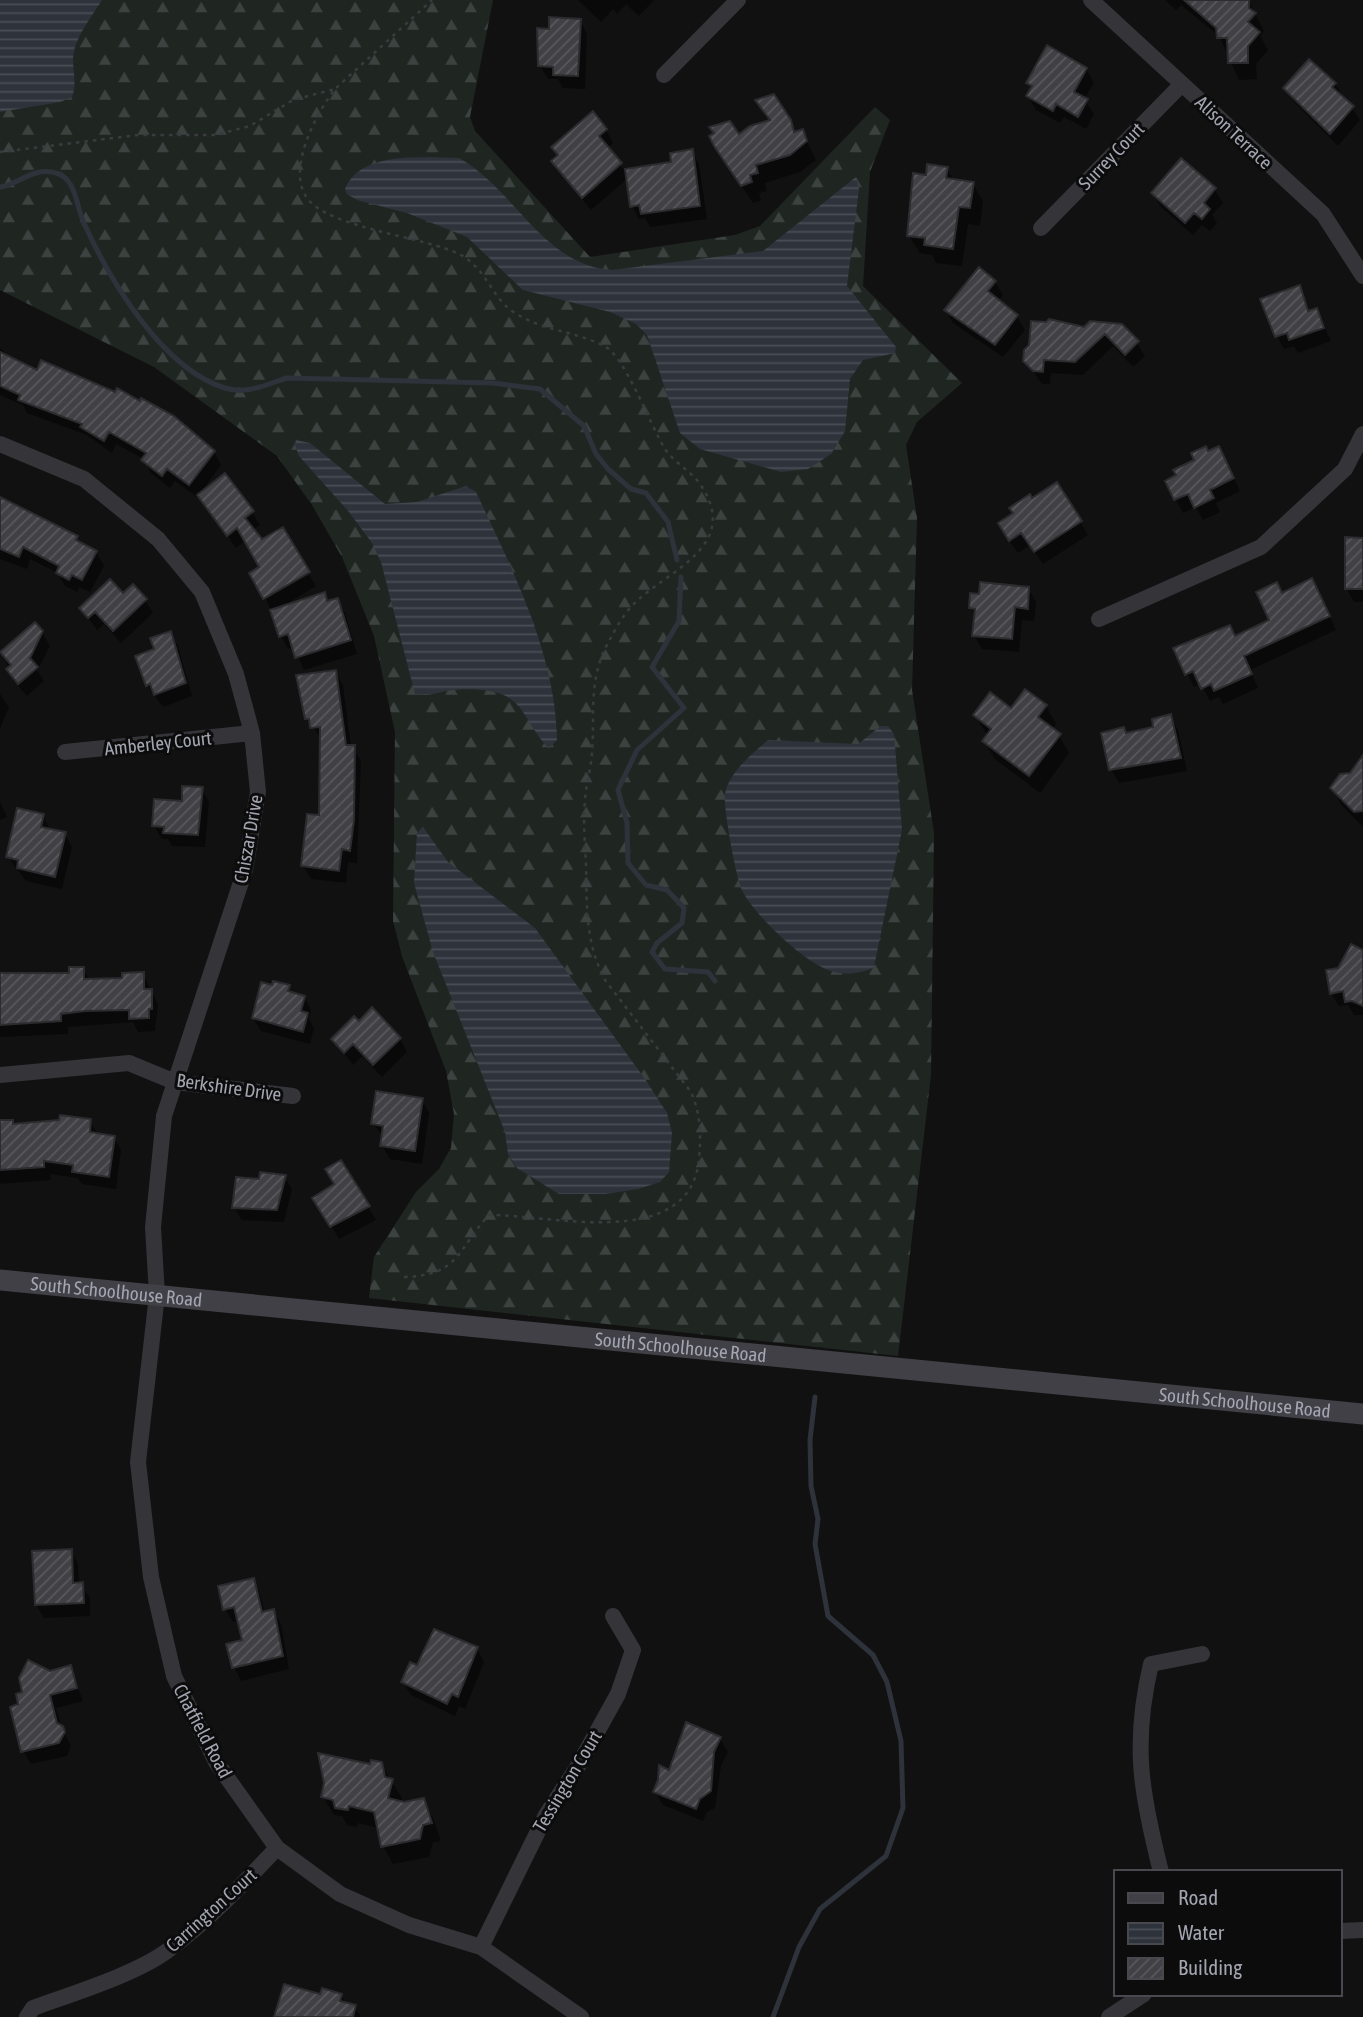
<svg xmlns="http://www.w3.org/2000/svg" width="1363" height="2017" viewBox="0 0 1363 2017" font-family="'Asap Condensed',sans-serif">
<defs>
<pattern id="forest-firs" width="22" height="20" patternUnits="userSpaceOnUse" patternTransform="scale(1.75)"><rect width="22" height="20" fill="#1f2622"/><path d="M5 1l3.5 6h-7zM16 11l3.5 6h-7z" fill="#3c4240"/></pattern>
<pattern id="water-rules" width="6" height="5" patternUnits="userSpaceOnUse" patternTransform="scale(1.75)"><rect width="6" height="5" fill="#2e323b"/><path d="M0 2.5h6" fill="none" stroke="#494d55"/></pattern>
<pattern id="building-hatch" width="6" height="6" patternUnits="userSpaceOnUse" patternTransform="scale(1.75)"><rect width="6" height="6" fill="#404045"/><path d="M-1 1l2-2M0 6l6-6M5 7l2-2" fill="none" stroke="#58595d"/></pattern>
</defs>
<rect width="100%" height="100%" fill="#111112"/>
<path fill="url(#forest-firs)" d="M0 0H493L470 117 475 131 590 257 735 235 760 226 875 107 890 120 870 172 863 286 962 383 917 422 906 445 917 518 912 690 934 833 931 1075 898 1356 369 1298 374 1257 416 1192 439 1169 451 1148 454 1114 446 1071 402 956 393 921 395 732 374 636 342 557 312 505 277 456 154 367 0 290Z"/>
<path fill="url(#water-rules)" d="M0 0H102C91 18 74 38 73 59 73 73 77 84 72 97L60 102 0 112Z
M459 158C515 189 542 265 612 270L763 251 856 177 859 189 847 286 896 347 895 353 863 360 850 379 845 431 831 454 808 469 781 472 700 449 680 433 647 335 636 324 610 312 523 290 467 237 407 213 357 200 347 194 345 189C361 150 424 158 459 158Z
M296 440 310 443 385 504 417 502 466 486 476 492C512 569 556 654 557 740L549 748C534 735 526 710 512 700 497 688 465 688 447 691 435 693 427 697 415 694L381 562 372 543 349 512 299 456 295 445Z
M881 726H888L894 734 902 830 874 967C862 974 842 976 828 970 802 960 754 915 742 890 736 878 723 807 725 794 729 772 752 754 768 740L858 744Z
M423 827 448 862 535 928 645 1079 667 1113 672 1133 669 1172 660 1182 638 1189 605 1194H559L517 1168 508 1154 505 1132 433 952 414 883 417 833Z"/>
<path fill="#0007" d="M578 0H654L639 16 626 4 617 14 613 9 601 22Z
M1165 0H1248L1264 31 1260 36 1268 50 1256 64 1257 79 1239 80 1219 36 1181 5 1176 10Z
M580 20 587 34 585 89 563 88 558 79H548L540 66 550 31Z
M1086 69 1094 83 1084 99 1094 114 1086 129 1064 117 1060 123 1036 110 1028 96 1032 90 1028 83Z
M1335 84 1360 120 1338 146 1293 101 1286 88Z
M758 101 790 121 796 133 802 131 816 160 800 172 765 183 767 191 759 193 761 200 753 203 715 145 770 122Z
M606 130 613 143 607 148 624 170 673 164 692 151 699 164 707 219 650 227 645 218 639 219 632 206 628 178 591 210 553 162Z
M1181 160 1215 190 1223 203 1212 215 1217 223 1210 231 1202 225 1193 235 1160 206 1153 193Z
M947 169 954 181 973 184 983 201 980 226 968 224 962 266 936 263 932 255 920 253 909 236 927 176Z
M995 282 1003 295 998 301 1017 317 1025 330 1003 357 953 323 946 310Z
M1299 287 1310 312 1317 310 1331 341 1298 353 1294 346 1284 349 1277 336Z
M1066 322 1071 328 1137 343 1145 356 1133 367 1113 346 1083 375 1051 373 1050 384H1042L1025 360 1031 346 1033 323Z
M0 348 11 359 214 452 221 465 201 492 252 512 260 525 253 530 262 568 246 540 236 548 199 495 197 497 175 481 170 488 151 473 144 459 116 444 112 453 87 435 27 413 23 405 0 395Z
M1208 453 1226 461 1240 491 1216 503 1220 512 1203 520 1196 507 1183 513 1167 482Z
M0 499 77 537 81 545 96 552 104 566 90 592 79 587 77 592 65 586 58 573 30 559 27 569 0 559Z
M1032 501 1080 522 1088 535 1043 564 1030 545 1018 553 1007 537Z
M1363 539V602H1354L1346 588Z
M309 575 316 586 280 608 324 595 328 602 337 600 345 613 357 654 304 670 294 647 288 649 281 636 266 599Z
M1028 588 1036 602 1034 621 1022 620 1019 652 982 649 974 635 976 616 971 608 980 596Z
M1282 594H1319L1336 630 1250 670 1258 688 1223 704 1219 697 1210 701 1201 684 1194 687 1175 649 1235 638 1271 621Z
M145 600 153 613 121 643 104 624 97 630 81 608Z
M42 632 50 646 38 669V665L16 683 2 653Z
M170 633 178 646 192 696 163 707 147 685 156 650Z
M37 670 44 681 27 696 18 686Z
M335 672 343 685 351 747 361 760 357 863 348 862 346 883 311 879 303 866 321 817 322 740 307 718Z
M0 694 9 707 0 729Z
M1046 706 1056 724 1052 730 1059 736 1069 753 1040 793 995 759 984 741 988 736 975 716Z
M1170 716 1178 730 1187 771 1119 783 1111 769 1127 735 1155 728Z
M1363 758V827L1342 806 1332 788 1351 775Z
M202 789 209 802 205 847 172 846 168 839H162L154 826Z
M0 802 7 817 0 820Z
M43 815 50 830 65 834 72 847 62 889 26 881 8 857Z
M1363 952V1015H1354L1348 1005 1339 1006 1331 993Z
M83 969 90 981 124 980 143 974 158 1004 155 1031 138 1032 133 1022 68 1027V1034L0 1037V975L71 974Z
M288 987 293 994 304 997 311 1010 309 1019 314 1028 310 1044 261 1031 253 1018Z
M359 1023 400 1039 407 1052 382 1077 362 1056 353 1065 333 1039Z
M422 1100 429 1113 422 1164 390 1159 382 1146 384 1137 373 1124Z
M12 1121 14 1125 90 1121 98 1135 114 1137 121 1150 116 1189 82 1184 78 1178 50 1174 51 1180 0 1184V1122Z
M340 1162 376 1220 339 1239 315 1198 336 1185Z
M284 1176 292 1189 284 1222 242 1220 234 1207 261 1181Z
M71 1551 78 1564 79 1584 90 1597V1616L44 1618 36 1605Z
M253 1580 260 1593 265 1613 273 1611 281 1624 289 1669 241 1681 234 1667 244 1641 239 1621 233 1622 225 1609Z
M477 1649 484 1662 465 1709 459 1706 455 1716 411 1695 403 1682 418 1668Z
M70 1667 83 1701 56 1708 61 1726 71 1746 67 1756 31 1764 23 1751 21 1706 25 1693 50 1672Z
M720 1739 728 1752 721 1766 715 1808 707 1812 703 1821 663 1805 655 1792 670 1772Z
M381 1764 402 1798 401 1803 423 1800 433 1818 441 1841 433 1842 429 1857 393 1864 383 1846 379 1828 358 1823 357 1827 347 1825 342 1816 334 1815 323 1797Z
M341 1995 346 2004 355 2007 361 2017H276L321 1996Z"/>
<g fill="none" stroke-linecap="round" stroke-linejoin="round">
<path stroke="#2e323b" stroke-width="5" d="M0 187C19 184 35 166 56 173 76 178 76 205 83 221 109 279 162 369 225 388 247 395 267 384 287 378L493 383 540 389 584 426 596 454 608 469 631 489 646 493 668 522 677 560
M681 577 679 621 652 667 684 708 637 750 618 790 627 823 628 863 646 885 667 890 684 908 682 923 657 943 652 952 665 969 708 972 715 981
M773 2017 799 1947 820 1909 886 1856 903 1808 901 1741 887 1682 873 1655 828 1616 815 1544 818 1519 811 1486 810 1440 815 1397"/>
</g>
<path fill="url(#building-hatch)" stroke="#2c2b2e" stroke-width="2" d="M1184 0H1249V8L1256 13 1248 22 1260 32 1248 46V63H1228L1227 38H1217L1216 28Z
M549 17 581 19 578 76 553 75V67L538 66 537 28 549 29Z
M1047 45 1087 68 1074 92 1088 99 1078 117 1056 104 1053 111 1026 96 1032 86 1026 83Z
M1309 59 1336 83 1332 87 1354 106 1330 134 1283 88Z
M774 94 791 120 794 132 803 129 807 141 790 155 756 165 758 173 750 175 752 182 741 186 714 146 709 136 714 133 709 127 730 121 739 134 750 126 770 120 755 100Z
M593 111 607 129 599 136 622 163 582 198 551 161 558 155 551 147Z
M693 149 700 206 641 214 639 205 630 207 625 169 671 162 670 153Z
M1181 158 1216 188 1204 203 1210 209 1202 219 1194 213 1185 223 1151 193Z
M927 164 948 167 946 178 974 182 970 208 959 207 953 249 924 245 925 238 907 236 913 173 926 175Z
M979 267 996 281 988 291 1018 315 995 345 944 310Z
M1300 285 1308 311 1317 308 1324 328 1289 340 1287 333 1275 337 1260 299Z
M1049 319 1084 327 1090 321 1122 324 1139 341 1125 355 1105 334 1075 362 1044 360 1043 372 1033 371 1023 361 1024 350 1029 345 1031 321 1046 322Z
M0 352 37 370 41 360 115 392 117 388 140 401 141 398 174 416 215 451 189 485 167 469 162 476 141 460 146 453 109 432 104 441 80 427 82 424 18 400 20 395 0 386Z
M1206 446 1208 451 1219 446 1234 478 1210 490 1214 498 1194 508 1188 494 1174 500 1165 481 1176 475 1173 470 1194 460 1191 453Z
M225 473 254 511 245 518 262 539 283 527 310 572 263 599 249 573 259 567 237 528 227 536 197 495Z
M1057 482 1082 521 1034 552 1021 533 1009 541 998 523 1013 513 1009 508 1030 494 1032 498Z
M0 497 78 536 76 540 97 551 82 580 72 575 69 580 56 573 59 566 23 547 19 557 0 549Z
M1345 537 1363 538V589H1345Z
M1312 578 1330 616 1244 656 1252 674 1214 691 1211 684 1201 689 1193 671 1185 675 1173 648 1230 625 1235 636 1269 620 1256 592 1277 582 1282 593Z
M110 579 123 593 133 584 147 599 113 631 95 612 88 618 79 608Z
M980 582 1029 587 1028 609 1015 607 1012 639 972 636 975 609 969 608 970 593 979 594Z
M325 592 327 601 338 598 351 640 295 658 288 634 279 637 270 610Z
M35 622 43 631 30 658 38 667 18 684 6 669 11 665 0 652Z
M171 631 186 683 154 695 150 684 146 686 135 656 154 649 150 638Z
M336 670 346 745H355L354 820 350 851 342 849 339 871 301 866 307 814 319 815 320 727 310 728 309 719H305L296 675Z
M1025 689 1047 705 1038 717 1061 734 1029 776 982 741 991 729 973 715 990 692 1011 708Z
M1171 714 1181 758 1109 770 1101 733 1124 727 1126 733 1153 727 1152 719Z
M1363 755V811L1354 812 1330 788 1340 774 1350 773Z
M182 786 203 787 198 835 163 833 164 827 152 826 154 799 182 801Z
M17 808 44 814 41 827 66 832 55 877 17 868 18 860 6 857Z
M1351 944 1363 950V1006L1352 1001 1345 1002 1343 991 1330 994 1326 970 1338 968Z
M69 967H84V979L122 978V973L144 972V989H152V1009H149V1018L129 1019V1010L85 1011 61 1014V1021L0 1025V973H69Z
M273 981 290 985 288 991 305 996 301 1011 308 1013 303 1032 252 1018 261 982 272 985Z
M372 1007 401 1038 373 1065 353 1044 344 1053 331 1039 354 1016 359 1021Z
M376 1091 423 1098 415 1151 380 1146 383 1126 371 1124Z
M60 1115 91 1119 90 1132 115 1136 109 1177 72 1172 73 1165 44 1161V1167L0 1170V1120H13V1124L59 1120Z
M341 1160 370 1206 330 1227 312 1198 334 1184 325 1169Z
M260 1172 286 1175 277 1210 232 1208 236 1177 259 1179Z
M72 1549 73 1583 83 1582 84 1603 35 1605 32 1551Z
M254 1578 262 1612 274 1609 283 1656 232 1668 226 1644 242 1640 234 1607 223 1610 218 1586Z
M434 1629 478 1647 458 1697 452 1694 447 1704 401 1682 410 1662 417 1665Z
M28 1660 50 1671 71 1665 77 1688 50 1695 57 1723 63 1726 65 1732 59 1743 21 1752 10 1707 18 1704 16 1694 22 1692 19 1678Z
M686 1722 721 1737 714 1752 711 1791 700 1799 696 1809 653 1792 658 1780 659 1765 669 1770Z
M318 1753 370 1764 371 1760 382 1762 385 1777 393 1779 388 1798 404 1802 424 1798 432 1823 423 1825 420 1839 381 1847 374 1812 349 1806 348 1810 335 1808 333 1800 321 1797 324 1783Z
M284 1984 320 1994 322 1988 342 1994 340 2001 356 2005 353 2017H274Z"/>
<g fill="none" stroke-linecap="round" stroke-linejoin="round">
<path stroke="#3a3b3f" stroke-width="2.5" stroke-dasharray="3.5 5" stroke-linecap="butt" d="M0 152 138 135H215L250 126 293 100 335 89
M404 1277C460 1275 456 1251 489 1215 548 1214 689 1253 699 1160 701 1135 701 1115 691 1092L605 980C585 942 587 907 586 865 585 844 583 821 585 800 586 784 591 769 592 753 595 715 588 679 608 643 616 628 625 611 638 600 672 569 739 545 702 487 692 471 675 464 665 449 650 425 626 359 606 347 577 331 540 331 512 311 491 296 486 269 461 255 424 236 330 229 307 198 286 169 317 112 335 89L432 0"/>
<path stroke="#343439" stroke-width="16" d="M1091 0 1323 214 1363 276
M664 75 738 0
M1041 228 1182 84
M0 444 84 479 158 539 202 592 236 674 252 733 258 792 245 870 164 1116 153 1227 157 1295 138 1462 151 1577 174 1676 216 1762 277 1848 340 1894 409 1925 481 1947 581 2017
M1099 619 1261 547 1345 469 1363 434
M65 752 252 733
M0 1075 129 1063 175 1082 293 1096
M1161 1872C1141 1793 1132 1744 1151 1664L1202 1654
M1340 1931 1363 1930
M481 1947 546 1815 578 1766 618 1694 633 1650 613 1616
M27 2017 33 2008C71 1994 134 1975 167 1951 207 1922 242 1885 277 1848
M1109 2017 1144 1994"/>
<path stroke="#404046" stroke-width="21" id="s1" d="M0 1280 1363 1414"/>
</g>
<g text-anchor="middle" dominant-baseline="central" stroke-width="6" stroke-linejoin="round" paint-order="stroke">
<g font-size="19" fill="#a3a5b1" stroke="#0c0c0d">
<text transform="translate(1234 132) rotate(43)">Alison Terrace</text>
<text transform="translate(1111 156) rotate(-46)">Surrey Court</text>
<text transform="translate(158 743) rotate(-6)">Amberley Court</text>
<text transform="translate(248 839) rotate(-80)">Chiszar Drive</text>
<text transform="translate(229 1087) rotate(8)">Berkshire Drive</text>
<text stroke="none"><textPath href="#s1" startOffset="117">South Schoolhouse Road</textPath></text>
<text stroke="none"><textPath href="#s1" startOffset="684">South Schoolhouse Road</textPath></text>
<text stroke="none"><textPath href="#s1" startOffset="1251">South Schoolhouse Road</textPath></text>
<text transform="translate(203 1731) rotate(62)">Chatfield Road</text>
<text transform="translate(567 1781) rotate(-59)">Tessington Court</text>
<text transform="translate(211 1910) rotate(-42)">Carrington Court</text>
</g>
</g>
<rect x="1114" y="1870" width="228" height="126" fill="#0c0c0d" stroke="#48494f" stroke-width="2"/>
<rect x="1128" y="1893" width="35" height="10" fill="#404046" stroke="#48494f" stroke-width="2"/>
<text x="1178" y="1905" font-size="21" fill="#a3a5b1">Road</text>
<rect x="1128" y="1923" width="35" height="21" fill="url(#water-rules)" stroke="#48494f" stroke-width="2"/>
<text x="1178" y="1940" font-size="21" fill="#a3a5b1">Water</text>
<rect x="1128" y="1958" width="35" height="21" fill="url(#building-hatch)" stroke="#48494f" stroke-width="2"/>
<text x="1178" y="1975" font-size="21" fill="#a3a5b1">Building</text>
</svg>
